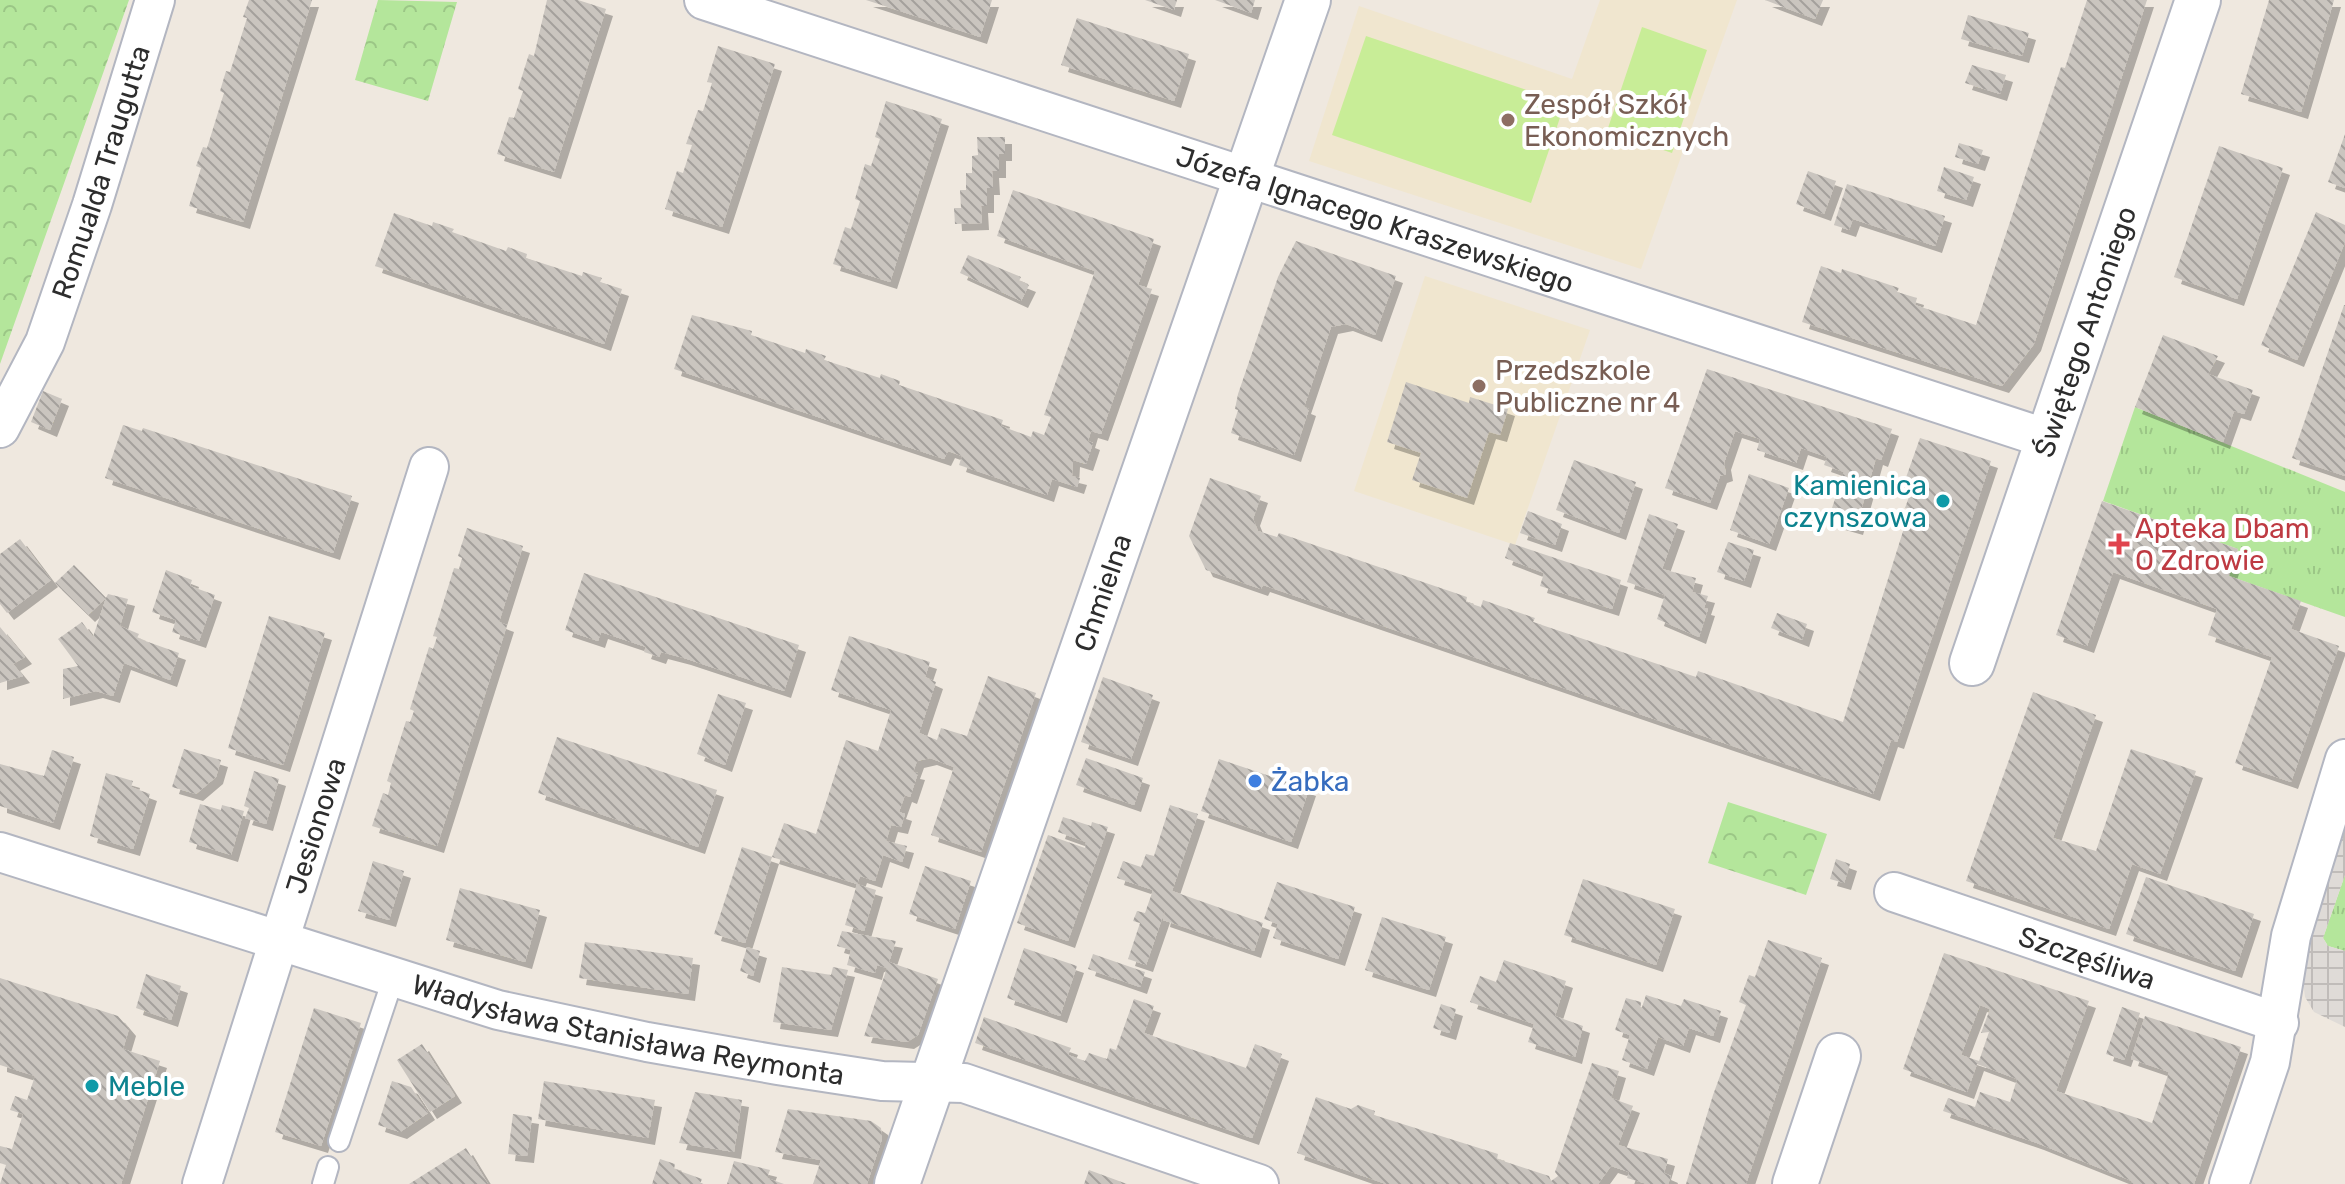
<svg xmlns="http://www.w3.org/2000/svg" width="2345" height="1184" viewBox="0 0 2345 1184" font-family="Rubik,sans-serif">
<defs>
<pattern id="grass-tufts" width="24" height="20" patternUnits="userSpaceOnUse" patternTransform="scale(2)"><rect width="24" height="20" fill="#b4e69b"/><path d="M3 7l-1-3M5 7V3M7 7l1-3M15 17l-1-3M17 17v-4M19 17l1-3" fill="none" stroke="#9bc686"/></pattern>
<pattern id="forest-crowns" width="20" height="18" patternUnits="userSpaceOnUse" patternTransform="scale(2)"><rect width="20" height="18" fill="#b4e69b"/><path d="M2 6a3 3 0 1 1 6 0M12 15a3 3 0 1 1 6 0" fill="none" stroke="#9bc686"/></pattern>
<pattern id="plaza-grid" width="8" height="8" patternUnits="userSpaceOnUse" patternTransform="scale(2)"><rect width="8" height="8" fill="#dfdbd7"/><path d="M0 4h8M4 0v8" fill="none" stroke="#c0bcb9"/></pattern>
<pattern id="building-back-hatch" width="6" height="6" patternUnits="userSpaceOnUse" patternTransform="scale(2)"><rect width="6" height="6" fill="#cac5bf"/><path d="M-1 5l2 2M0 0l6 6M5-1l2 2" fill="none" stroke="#a4a09c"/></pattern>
<filter id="shadow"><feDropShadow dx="7" dy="7" stdDeviation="0" flood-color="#0004"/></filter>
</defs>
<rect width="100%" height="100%" fill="#efe8df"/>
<path fill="#f0e6cf" d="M1600 0H1737L1641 269 1309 161 1359 6 1572 79Z
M1425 276 1590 330 1515 545 1354 491Z"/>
<path fill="url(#grass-tufts)" d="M2135 407 2345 492V617L2229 576 2238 549 2103 501Z
M2345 875V951L2328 946 2323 938Z"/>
<path fill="url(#forest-crowns)" d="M0 0H129L0 364Z
M378 0 457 2 428 101 355 80Z
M1728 802 1827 834 1806 895 1708 863Z"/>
<path fill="#c8ed97" d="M1642 27 1707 50 1672 153 1607 131Z
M1366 36 1565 103 1531 203 1332 135Z"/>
<path fill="url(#plaza-grid)" d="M2345 828V875L2323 938 2328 946 2345 951V1027L2314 1012 2305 997 2302 973 2323 891Z"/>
<path fill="url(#building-back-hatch)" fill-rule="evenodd" filter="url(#shadow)" d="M249 0H312L243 222 189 206 201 168 196 166 203 147 207 148 224 93 220 91 226 71 230 72 247 18 243 17Z
M547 0H578L606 9 554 172 497 154 509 117 514 118 523 91 518 89 529 54 534 56Z
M866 0H992L980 37Z
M1145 0H1177L1174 10Z
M1215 0H1255L1251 13Z
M1765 0H1823L1815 19Z
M2087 0H2147L2034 344 2002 386 1802 322 1821 266 1841 273 1842 269 1899 288 1897 292 1917 298 1915 305 1976 325 2061 67 2065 68Z
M2269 0H2334L2301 112 2241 94Z
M1968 15 2029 33 2022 56 1961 39Z
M1077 18 1189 54 1174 101 1061 65Z
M718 46 775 64 722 227 665 209 677 171 683 173 692 145 686 144 698 110 703 111 712 83 707 82Z
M1972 65 2006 75 2000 94 1965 83Z
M886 101 942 119 890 282 833 264 845 227 851 229 860 201 855 199 865 164 871 166 880 139 875 137Z
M2345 134V188L2328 182Z
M977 137H1005V154H999V171H992L993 188H987V206H981L982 223 955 224 954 208H961L960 190H966V173H972V156L978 155Z
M1959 143 1983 150 1978 164 1955 157Z
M2219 146 2283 168 2237 299 2174 277Z
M1944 167 1974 177 1966 200 1937 191Z
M1808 171 1836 181 1824 214 1796 204Z
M1847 184 1945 216 1935 246 1853 219 1849 230 1834 225Z
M1013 190 1154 239 1138 285 1152 289 1101 434 1091 431 1088 441 1093 443 1086 464 1073 460 1072 476 1080 478 1077 487 1052 479 1047 495 959 465 962 456 948 451 944 459 674 369 692 315 752 331 751 335 805 353 806 349 826 356 824 360 880 378 881 374 900 381 899 385 1003 420 1001 426 1031 437 1033 431 1044 435 1051 417 1044 415 1095 271 997 236Z
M2316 212 2345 225V242L2297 360 2261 345Z
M394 213 432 226 433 222 454 229 452 232 506 251 508 247 527 254 526 258 582 276 583 272 602 278 600 282 622 289 604 344 375 266Z
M1296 241 1396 276 1375 335 1346 324 1331 327 1304 407 1309 409 1294 455 1231 433 1238 410 1235 409 1238 394 1278 277Z
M968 255 1021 277 1019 281 1029 285 1021 301 960 273Z
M2344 305H2345V476L2292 458Z
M2163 335 2218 356 2208 374 2253 390 2244 414 2234 411 2223 442 2135 407Z
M1707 369 1892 429 1881 460 1876 458 1856 528 1828 520 1844 472 1824 465 1827 457 1801 448 1796 463 1757 450 1760 439 1735 431 1724 463 1726 474 1720 476 1710 503 1665 488Z
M1406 382 1469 403 1470 397 1508 409 1500 435 1489 432 1467 498 1412 480 1421 453 1387 442Z
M43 391 62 399 50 430 31 422Z
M123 425 142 431 143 428 352 496 333 553 105 478Z
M1920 438 1991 461 1897 742 1891 740 1873 794 1263 585 1261 589 1206 570 1189 536 1210 478 1261 496 1253 519 1258 531 1277 537 1279 533 1467 597 1466 602 1481 607 1483 600 1535 618 1533 622 1696 677 1698 671 1843 722 1910 509 1905 508 1910 494 1903 486Z
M1574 460 1636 482 1619 533 1556 510Z
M1749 474 1789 488 1769 544 1730 530Z
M2102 501 2238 549 2229 576 2301 601 2291 629 2339 646 2291 782 2235 763 2272 657 2208 635 2217 609 2113 572 2087 646 2056 635Z
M1528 511 1562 524 1555 545 1520 533Z
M1649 514 1678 524 1662 569 1696 578 1692 592 1708 596 1704 608 1708 609 1699 637 1657 619 1665 595 1627 582Z
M467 528 523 546 499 622 507 625 437 846 372 826 383 793 388 795 391 783 387 781 406 721 410 722 414 711 410 709 429 647 433 649 437 637 433 636 454 568 459 569 462 558 458 556Z
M20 539 51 580 7 613 0 604V554Z
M1728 542 1754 550 1744 581 1717 572Z
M1510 543 1621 580 1612 609 1540 586 1544 573 1505 558Z
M74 565 106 598 108 594 128 599 120 626 139 634 137 638 179 653 170 680 124 663 113 696 96 691 63 699V669L78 666 58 639 82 622 93 637 106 598 88 615 55 583Z
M166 570 192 580 190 586 215 595 199 641 172 632 176 620 152 612Z
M584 573 799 645 784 691 684 658 661 652 659 657 644 652 646 647 601 632 598 641 565 630Z
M1777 613 1807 624 1802 640 1771 628Z
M269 616 325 633 283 765 228 748Z
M0 627 25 657 13 664 23 676 0 683Z
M849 636 930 662 925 677 936 682 919 733 937 740 941 728 967 736 988 676 1036 693 981 852 931 835 954 767 930 758 917 761 913 772 918 773 910 797 905 795 899 812 905 814 901 827 891 825 886 841 907 846 902 862 883 855 875 881 860 876 857 884 772 857 784 823 816 834 846 740 878 751 891 710 831 690Z
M1103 677 1153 695 1131 759 1081 742Z
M2033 692 2096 715 2053 838 2096 851 2131 749 2196 771 2160 874 2132 864 2109 929 1966 881Z
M718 694 746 703 725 765 697 754Z
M557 737 717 790 698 847 538 793Z
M184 749 221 760 216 777 196 794 172 787Z
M52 750 74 757 53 823 0 806V764L44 776Z
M1086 758 1143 778 1134 805 1076 785Z
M1219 759 1309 789 1291 842 1201 811Z
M254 771 279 779 266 824 245 818 249 808 244 806Z
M106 773 133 781 131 787 150 794 133 849 90 836Z
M200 804 221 810 222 805 244 811 231 855 189 842Z
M1170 805 1198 814 1172 891 1263 923 1254 951 1163 920 1165 910 1146 965 1128 959 1140 923 1133 921 1137 911 1145 913 1153 890 1117 878 1123 861 1141 867 1146 854 1154 856Z
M1063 817 1091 826 1092 822 1108 827 1068 941 1017 923 1048 835 1085 848 1086 842 1058 832Z
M742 847 772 857 745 943 714 934Z
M1836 859 1850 864 1844 883 1830 879Z
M373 861 404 871 389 920 358 911Z
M925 866 971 881 955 929 909 914Z
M2146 877 2254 914 2235 971 2126 934Z
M1583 879 1675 909 1656 965 1564 935Z
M1277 882 1355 907 1338 959 1273 938 1278 924 1264 919Z
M857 884 876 890 864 931 845 925Z
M460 888 540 910 525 962 446 940Z
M1382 917 1446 937 1429 990 1365 970Z
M842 931 896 941 889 962 938 979 918 1035 907 1042 864 1036 887 968 877 965 875 973 847 965 851 950 837 946Z
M1768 940 1822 958 1746 1184H1686L1713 1095 1746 1005 1739 1002 1749 975 1755 977Z
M585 942 693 958 688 994 579 978Z
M747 947 760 951 753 976 740 971Z
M1024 948 1077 966 1060 1016 1007 998Z
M1944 953 2089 1001 2056 1091 2152 1123 2169 1072 2131 1059 2145 1016 2241 1047 2194 1184H2131L2132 1181 2037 1143 1943 1111 1948 1098 1975 1107 1980 1092 2010 1102 2017 1079 1977 1064 1967 1092 1903 1069ZM1980 1005 1990 1009 1981 1033 1989 1032 1979 1061 1961 1055Z
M1093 954 1145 972 1140 987 1088 969Z
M1504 960 1566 981 1555 1016 1583 1026 1575 1057 1528 1042 1534 1024 1470 1002 1480 976 1496 982Z
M782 967 831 975 833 967 848 970 831 1030 773 1022Z
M146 974 181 986 171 1020 136 1008Z
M0 978 118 1016 129 1029 123 1049 160 1061 121 1184H0L6 1165 0 1163V1146L12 1149 23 1114 10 1110 15 1096 27 1100 35 1076 0 1065Z
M1646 995 1681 1006 1684 999 1721 1011 1713 1036 1689 1028 1683 1046 1658 1037 1647 1069 1622 1060 1630 1035 1615 1030 1626 998 1641 1002 1640 1013Z
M1134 999 1154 1006 1144 1033 1246 1068 1255 1044 1282 1054 1252 1138 975 1043 984 1017 1071 1048 1068 1055 1085 1061 1089 1053 1107 1059 1110 1048 1116 1050Z
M1441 1004 1456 1009 1449 1033 1433 1028Z
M2122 1007 2140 1013 2124 1060 2106 1054Z
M314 1008 361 1023 321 1146 275 1132Z
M422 1044 455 1096 430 1112 397 1060Z
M1592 1063 1619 1071 1611 1098 1633 1106 1618 1145 1668 1159 1664 1173 1671 1176 1668 1184H1647L1627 1178 1629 1172 1611 1166 1598 1184H1386L1297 1153 1316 1097 1351 1109 1358 1105 1375 1111 1374 1115 1498 1154 1497 1159 1549 1176 1551 1181 1558 1176 1555 1172Z
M392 1081 411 1087 428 1113 400 1132 378 1125Z
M544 1081 655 1100 648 1138 538 1119Z
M695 1092 742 1100 734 1152 679 1143Z
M788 1109 871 1121 881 1128 882 1139 867 1184H813L821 1160 775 1152Z
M513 1114 532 1117 527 1156 508 1154Z
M466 1148 488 1184H409Z
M660 1159 675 1164 674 1169 702 1179 700 1184H652Z
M734 1161 770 1170 767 1178 784 1184H727Z
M1089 1170 1127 1184H1084Z"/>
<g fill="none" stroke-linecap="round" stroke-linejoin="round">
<defs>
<path id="lane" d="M339 1141 393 979
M323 1184 328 1167"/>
<g id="street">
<path id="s1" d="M704 0 2048 439"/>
<path id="s2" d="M0 428 45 342 92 205 155 0"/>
<path id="s3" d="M0 852 498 1010 647 1042 778 1065 882 1081 964 1083 1259 1184"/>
<path id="s4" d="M1894 892 2279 1023"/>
<path id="s5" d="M202 1184 429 467"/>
<path d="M2229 1184 2270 1062 2291 936 2345 759"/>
</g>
<g id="secondary">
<path id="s6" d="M1972 663 2198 0"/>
<path id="s7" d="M897 1184 1308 0"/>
<path d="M1795 1184 1838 1056"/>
</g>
</defs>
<use href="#lane" stroke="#b3b6c1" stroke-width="24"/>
<use href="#street" stroke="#b3b6c1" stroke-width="42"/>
<use href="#secondary" stroke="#b3b6c1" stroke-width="48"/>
<use href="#lane" stroke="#fff" stroke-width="20"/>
<use href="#street" stroke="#fff" stroke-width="38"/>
<use href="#secondary" stroke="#fff" stroke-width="44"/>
</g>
<g fill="#8d6e63" stroke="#fff" stroke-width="3">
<circle cx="1508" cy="120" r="8"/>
<circle cx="1479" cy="386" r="8"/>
</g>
<g fill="#0f9aa8" stroke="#fff" stroke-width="3">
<circle cx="1943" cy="501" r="8"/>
<circle cx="92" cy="1086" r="8"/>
</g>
<path fill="#e0444e" stroke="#fff" stroke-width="3" d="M2115 532h8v8h8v8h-8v8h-8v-8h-8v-8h8z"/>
<circle fill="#3f7fe0" stroke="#fff" stroke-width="3" cx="1255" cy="781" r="8"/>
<g text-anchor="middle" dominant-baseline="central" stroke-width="8" stroke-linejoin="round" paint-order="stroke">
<g font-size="28" fill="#785e54" stroke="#fff" text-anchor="start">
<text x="1524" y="104">Zespół Szkół<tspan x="1524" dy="32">Ekonomicznych</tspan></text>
<text x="1495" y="370">Przedszkole<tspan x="1495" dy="32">Publiczne nr 4</tspan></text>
</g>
<g font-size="28" fill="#2d2d2d" stroke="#fff">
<text stroke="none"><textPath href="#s2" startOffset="276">Romualda Traugutta</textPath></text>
<text stroke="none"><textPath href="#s1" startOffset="706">Józefa Ignacego Kraszewskiego</textPath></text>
<text stroke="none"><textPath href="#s6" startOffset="350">Świętego Antoniego</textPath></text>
<text stroke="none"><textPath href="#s7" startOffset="626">Chmielna</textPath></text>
<text stroke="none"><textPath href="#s5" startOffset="376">Jesionowa</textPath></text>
<text stroke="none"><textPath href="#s4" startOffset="204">Szczęśliwa</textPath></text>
<text stroke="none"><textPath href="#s3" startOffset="654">Władysława Stanisława Reymonta</textPath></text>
</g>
<g font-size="28" fill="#0d838f" stroke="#fff" text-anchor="end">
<text x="1927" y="485">Kamienica<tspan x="1927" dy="32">czynszowa</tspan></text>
<text x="108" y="1086" text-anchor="start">Meble</text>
</g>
<g font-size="28" fill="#be3a42" stroke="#fff" text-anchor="start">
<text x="2135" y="528">Apteka Dbam<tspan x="2135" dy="32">O Zdrowie</tspan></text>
</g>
<g font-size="28" fill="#366cbe" stroke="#fff" text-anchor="start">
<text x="1271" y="781">Żabka</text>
</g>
</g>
</svg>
